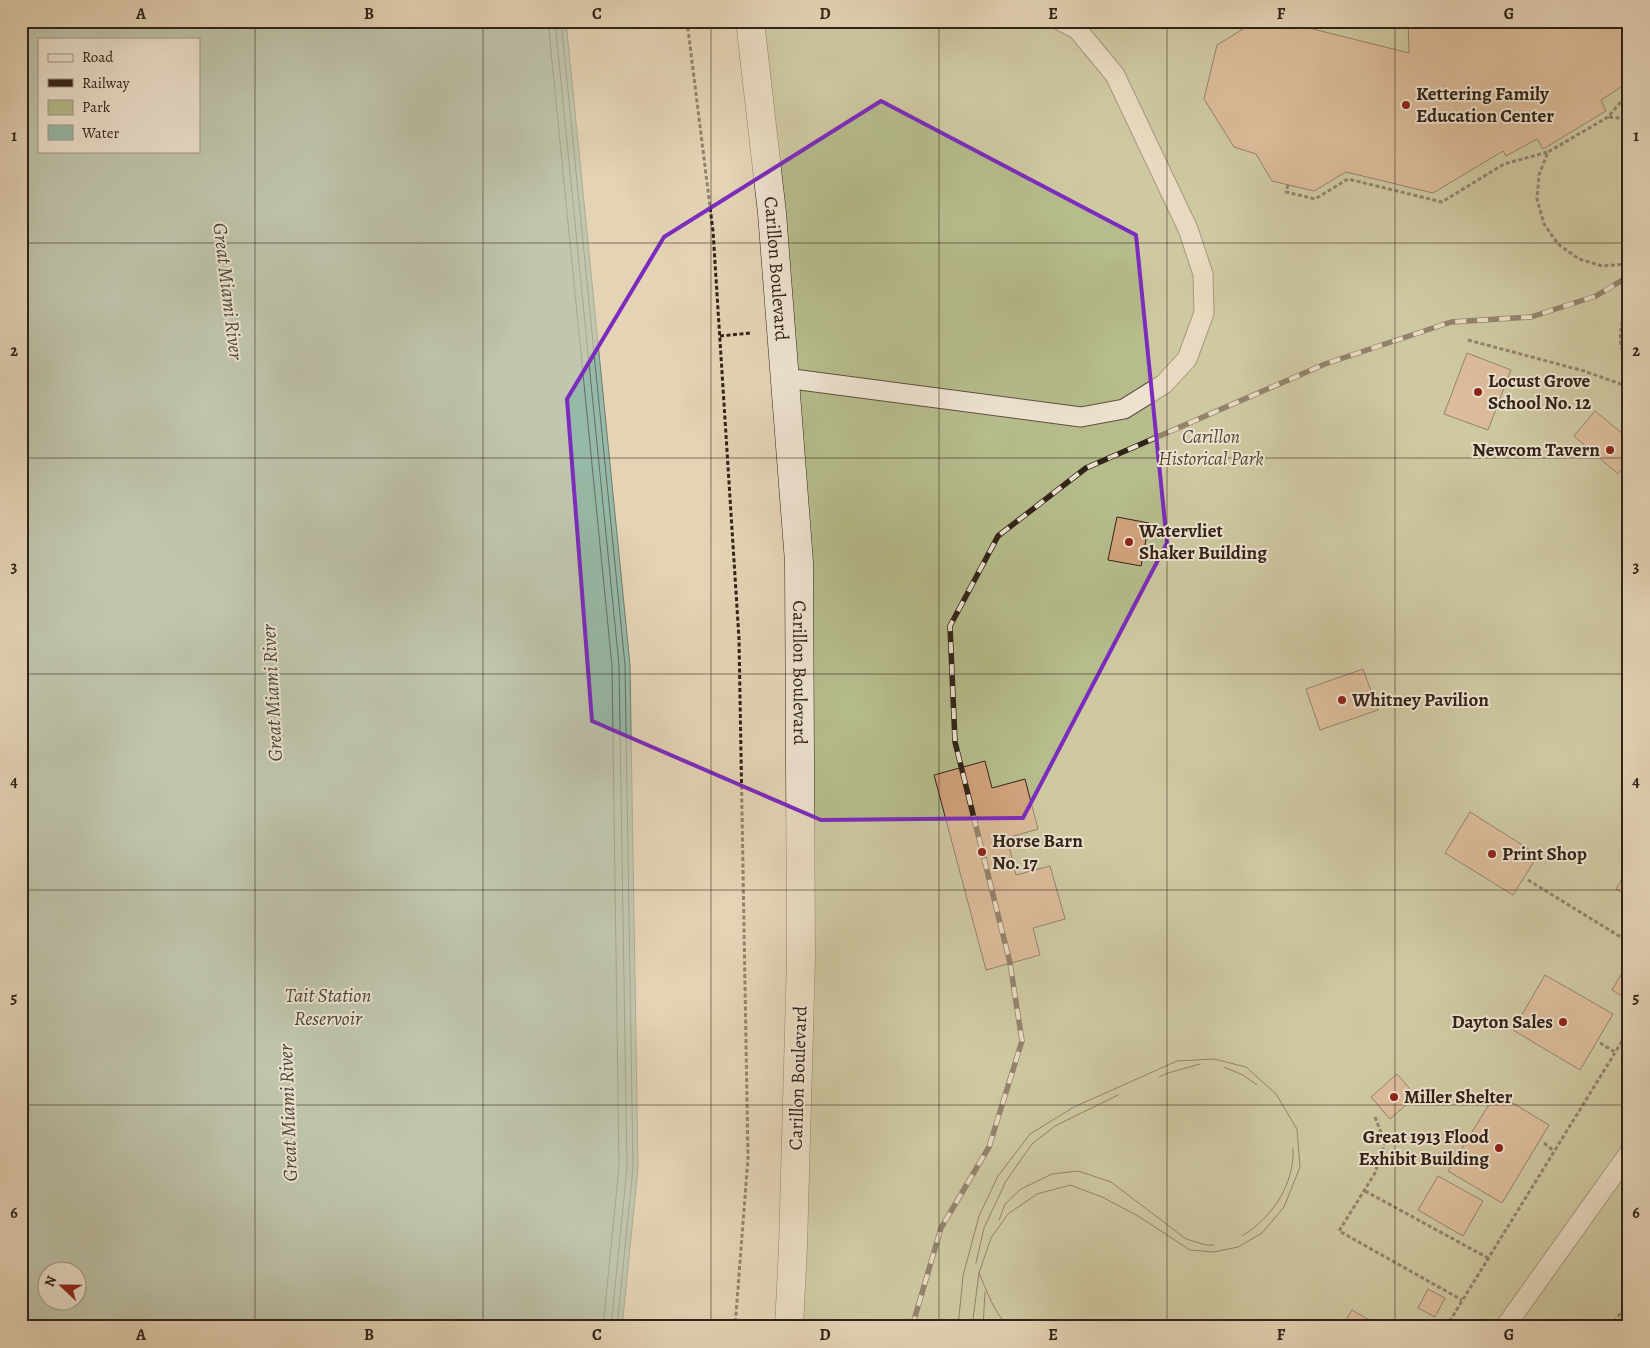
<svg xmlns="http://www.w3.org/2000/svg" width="1650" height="1348" viewBox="0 0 1650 1348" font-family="Alegreya,serif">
<rect width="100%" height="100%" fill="#e4d3b5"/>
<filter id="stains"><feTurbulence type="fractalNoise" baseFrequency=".004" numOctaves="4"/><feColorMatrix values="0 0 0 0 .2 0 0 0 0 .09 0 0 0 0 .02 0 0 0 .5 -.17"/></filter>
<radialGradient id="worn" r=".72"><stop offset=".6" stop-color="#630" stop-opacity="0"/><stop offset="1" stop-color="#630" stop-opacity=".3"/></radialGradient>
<path fill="#b6bc8c" stroke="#747052" d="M750 21H1629V1327H789L799 562Z"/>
<path fill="#97b9a8" stroke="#6e7d6e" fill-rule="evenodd" d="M21 21H566L630 665 638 1168 622 1327H21ZM39 39H199V151H39ZM48 1270H78V1300H48Z"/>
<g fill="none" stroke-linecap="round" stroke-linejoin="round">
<path stroke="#646e60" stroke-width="1" d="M548 21 612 666 619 1167 603 1327
M555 21 619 665 627 1168 611 1327
M561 21 625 665 633 1168 617 1327"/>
</g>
<path fill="#d2a37c" stroke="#312318" d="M1256 21H1281L1409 53 1408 21H1629V74L1627 75 1629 82 1601 100 1606 111 1543 149 1537 139 1506 156 1503 151 1433 193 1346 172 1314 191 1272 181 1256 154 1234 147 1204 99 1217 45Z
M1467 353 1511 370 1488 430 1444 414Z
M1595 411 1629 439V462L1618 474 1574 436Z
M1117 517 1149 523 1141 566 1108 560Z
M1363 669 1378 710 1320 730 1306 689Z
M985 761 992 788 1025 779 1038 829 1007 838 1016 875 1050 866 1065 919 1033 928 1040 955 986 970 934 775Z
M1470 812 1538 855 1513 895 1445 853Z
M1629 867V897L1616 889Z
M1626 966 1629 968V996L1627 999 1612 990Z
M1545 975 1613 1014 1580 1070 1513 1030Z
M1397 1074 1416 1096 1390 1119 1371 1097Z
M1496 1093 1549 1125 1502 1203 1448 1171Z
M1438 1176 1483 1201 1463 1236 1418 1210Z
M1428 1289 1445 1298 1435 1317 1418 1308Z
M1352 1310 1381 1327H1342Z"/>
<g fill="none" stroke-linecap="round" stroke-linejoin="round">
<defs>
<path id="lane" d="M785 378 1081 417 1124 409 1164 384 1187 359 1204 313 1203 274 1188 229 1115 75 1077 29 1061 21
M1505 1327 1629 1153"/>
<g id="secondary">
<path id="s1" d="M750 21 772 213 799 562 801 957 793 1246 789 1327"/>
</g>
</defs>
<use href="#lane" stroke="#5e4f3f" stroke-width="21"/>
<use href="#secondary" stroke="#312318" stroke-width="29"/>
<path stroke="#312318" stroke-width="3" stroke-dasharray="4 2.5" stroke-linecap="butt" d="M687 21 713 231 739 639 748 1158 735 1327
M1629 92 1608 117 1548 152 1539 175 1537 199 1544 224 1558 244 1579 259 1602 266 1629 264
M1609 117 1629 119
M1288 185 1286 192 1315 199 1348 179 1442 202 1504 164 1548 152
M1629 303C1620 325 1615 343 1629 364
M720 336 751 333
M1468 340 1584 371 1629 387
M1621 433 1629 425
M1528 880 1629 942
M1600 1043 1615 1052
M1375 1117 1385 1143 1375 1173 1339 1231 1462 1300
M1544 1143 1554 1151
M1365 1191 1488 1258
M1446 1327 1629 1030
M1610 1327 1629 1302"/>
<use href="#lane" stroke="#ede2cf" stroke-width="19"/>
<use href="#secondary" stroke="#ede2cf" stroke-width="28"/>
<path stroke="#312318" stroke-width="1" d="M1224 1067 1243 1075 1257 1085
M1159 1077 1168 1073 1200 1064
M999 1220 1005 1204 1021 1189 1052 1174 1078 1171 1111 1182 1186 1239 1206 1245H1214
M1242 1236C1272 1218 1295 1184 1293 1148
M976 1263 984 1228 1006 1181 1032 1144 1055 1126 1118 1095
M979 1273C987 1291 994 1313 1009 1327
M958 1327 963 1276 979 1216 998 1176 1030 1134 1074 1107 1177 1061 1214 1059 1246 1067 1276 1094 1297 1129 1300 1167 1284 1207 1262 1233 1238 1247 1214 1252 1190 1250 1138 1216 1102 1197 1070 1185 1037 1194 1008 1214 991 1238 979 1273 972 1327
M983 1327 985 1292"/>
<defs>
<path id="rail" d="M912 1327 941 1228 989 1147 1022 1041 1010 963 955 742 950 626 998 536 1086 468 1325 364 1451 322 1531 317 1596 296 1629 276"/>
</defs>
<use href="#rail" stroke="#312318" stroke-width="5.5"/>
<use href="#rail" stroke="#ede2cf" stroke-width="4" stroke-dasharray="11" stroke-linecap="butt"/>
</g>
<path d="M0 0H1650V1348H0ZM881 101 1136 235 1167 543 1023 818 821 820 592 721 567 399 664 237Z" fill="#e4d3b5" fill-opacity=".55" fill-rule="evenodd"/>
<path fill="none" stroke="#7b2cbf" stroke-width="4" stroke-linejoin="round" d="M881 101 1136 235 1167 543 1023 818 821 820 592 721 567 399 664 237Z"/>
<path fill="none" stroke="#312318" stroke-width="1" stroke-opacity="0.55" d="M255 21V1327M483 21V1327M711 21V1327M939 21V1327M1167 21V1327M1395 21V1327M21 243H1629M21 458H1629M21 674H1629M21 890H1629M21 1105H1629"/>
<g fill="#8f2418" stroke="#ede2cf" stroke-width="2">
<circle cx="1406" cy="105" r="5"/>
<circle cx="1478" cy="392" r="5"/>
<circle cx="1610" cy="450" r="5"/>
<circle cx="1129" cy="542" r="5"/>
<circle cx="1342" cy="700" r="5"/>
<circle cx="982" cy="852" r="5"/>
<circle cx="1492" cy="854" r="5"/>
<circle cx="1563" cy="1022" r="5"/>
<circle cx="1394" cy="1097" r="5"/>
<circle cx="1499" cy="1148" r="5"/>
</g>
<g text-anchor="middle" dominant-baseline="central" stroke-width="4" stroke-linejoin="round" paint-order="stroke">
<g font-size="19" font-weight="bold" fill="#312318" stroke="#ede2cf" text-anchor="start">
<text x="1416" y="94">Kettering Family<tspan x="1416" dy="22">Education Center</tspan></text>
<text x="1488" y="381">Locust Grove<tspan x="1488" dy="22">School No. 12</tspan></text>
<text x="1600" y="450" text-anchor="end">Newcom Tavern</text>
<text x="1139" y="531">Watervliet<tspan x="1139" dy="22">Shaker Building</tspan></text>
<text x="1352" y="700">Whitney Pavilion</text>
<text x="992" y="841">Horse Barn<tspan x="992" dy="22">No. 17</tspan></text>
<text x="1502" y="854">Print Shop</text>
<text x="1553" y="1022" text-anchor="end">Dayton Sales</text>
<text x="1404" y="1097">Miller Shelter</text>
<text x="1489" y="1137" text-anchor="end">Great 1913 Flood<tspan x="1489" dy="22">Exhibit Building</tspan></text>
</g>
<g font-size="19" fill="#312318" stroke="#ede2cf">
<text stroke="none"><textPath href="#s1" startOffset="249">Carillon Boulevard</textPath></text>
<text stroke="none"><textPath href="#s1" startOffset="654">Carillon Boulevard</textPath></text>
<text transform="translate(798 1078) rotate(-88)">Carillon Boulevard</text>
</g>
<g font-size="19" font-style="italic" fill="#524935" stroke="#ede2cf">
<text x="1211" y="437">Carillon<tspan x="1211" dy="22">Historical Park</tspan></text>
</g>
<g font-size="20" font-style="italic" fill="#4a483c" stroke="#ede2cf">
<text transform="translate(228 291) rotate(83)">Great Miami River</text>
<text transform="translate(272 693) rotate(-93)">Great Miami River</text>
<text x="328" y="995">Tait Station<tspan x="328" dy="23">Reservoir</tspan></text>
<text transform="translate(288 1113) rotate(-92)">Great Miami River</text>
</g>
</g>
<rect width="1650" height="1348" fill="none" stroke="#e4d3b5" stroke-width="55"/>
<rect x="38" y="38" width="162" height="115" fill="#ede2cf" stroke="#a29686"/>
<rect x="48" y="54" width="25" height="8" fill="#ede2cf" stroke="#a29686"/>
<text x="82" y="62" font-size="15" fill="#312318">Road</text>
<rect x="48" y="79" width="25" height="8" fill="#312318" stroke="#a29686"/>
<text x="82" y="88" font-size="15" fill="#312318">Railway</text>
<rect x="48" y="100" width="25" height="15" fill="#b6bc8c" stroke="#a29686"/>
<text x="82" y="112" font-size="15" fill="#312318">Park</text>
<rect x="48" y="125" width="25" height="15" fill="#97b9a8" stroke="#a29686"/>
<text x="82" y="138" font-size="15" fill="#312318">Water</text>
<g transform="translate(62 1286) rotate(292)"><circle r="24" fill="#ede2cf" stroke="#a29686"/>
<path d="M0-4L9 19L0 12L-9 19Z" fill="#8f2418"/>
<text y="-8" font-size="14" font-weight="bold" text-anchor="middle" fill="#312318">N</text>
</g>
<rect x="28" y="28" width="1594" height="1292" fill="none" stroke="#312318" stroke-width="2"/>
<g font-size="16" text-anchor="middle" font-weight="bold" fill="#312318">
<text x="141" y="19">A</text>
<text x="369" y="19">B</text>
<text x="597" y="19">C</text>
<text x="825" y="19">D</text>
<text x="1053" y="19">E</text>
<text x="1281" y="19">F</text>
<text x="1509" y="19">G</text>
<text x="14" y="141">1</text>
<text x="1636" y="141">1</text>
<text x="14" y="356">2</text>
<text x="1636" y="356">2</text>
<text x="14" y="572">3</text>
<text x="1636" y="572">3</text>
<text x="14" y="787">4</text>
<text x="1636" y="787">4</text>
<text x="14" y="1003">5</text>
<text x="1636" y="1003">5</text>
<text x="14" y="1218">6</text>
<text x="1636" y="1218">6</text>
<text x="141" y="1340">A</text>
<text x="369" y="1340">B</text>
<text x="597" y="1340">C</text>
<text x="825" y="1340">D</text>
<text x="1053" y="1340">E</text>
<text x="1281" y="1340">F</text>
<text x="1509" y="1340">G</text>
</g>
<rect width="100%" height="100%" filter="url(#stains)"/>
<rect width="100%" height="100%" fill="url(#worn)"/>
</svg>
